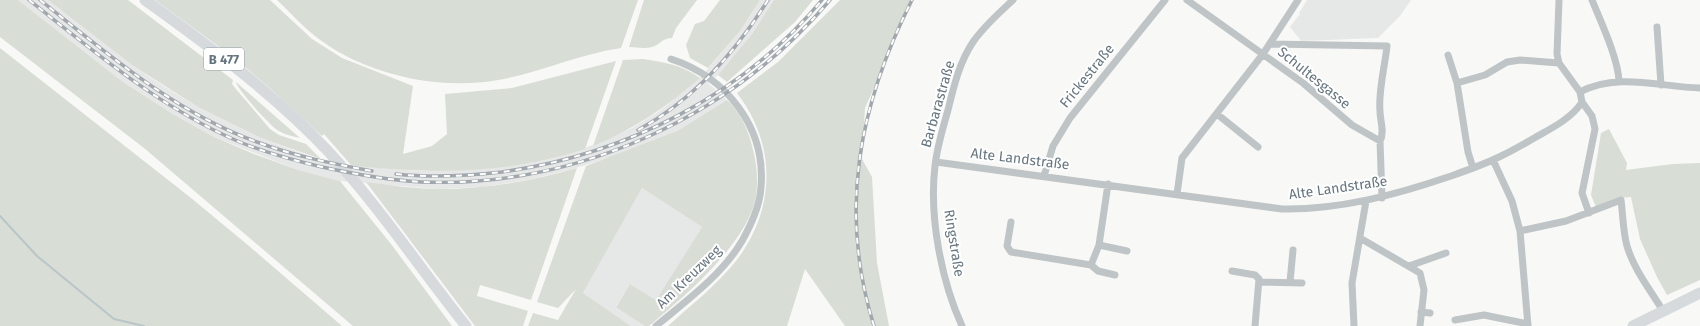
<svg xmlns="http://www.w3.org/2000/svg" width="1700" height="326" viewBox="0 0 1700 326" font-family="'Fira Sans',sans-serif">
<rect width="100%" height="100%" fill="#f8f8f6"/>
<path fill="#e6e7e7" d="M18 0H48L132 65 165 87 198 107 261 138 318 159 355 166 417 171 525 164 554 158 602 142 632 128 658 112 687 89 700 78 740 31 760 0H774L752 34 718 75 708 83 727 100 677 131 617 155 570 170 527 180 482 187 438 189 340 181 298 170 214 137 171 113 123 82Z
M1307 0H1411L1400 16 1378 38 1301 41 1290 27 1300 14 1299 13Z
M642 188 702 227 656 300 630 284 616 306 645 326H631L583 293Z"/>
<path fill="#d8ddd5" d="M0 0H18L123 82 171 113 214 137 254 154 298 170 340 181 391 244 452 326H353L144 148 0 37Z
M48 0H128L233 80 232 84 236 89 270 129 279 135 306 144 321 159 261 138 198 107 132 65Z
M155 0H270L312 39 342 58 413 86 403 154 432 146 447 134 445 94 512 88 616 61 585 149C509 174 434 174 355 166L351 165 324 134 322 136 272 90 233 57Z
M277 0H638L621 48C579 54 539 73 498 80 437 91 363 74 315 36 301 25 290 12 277 0Z
M644 0H697L676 28 672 38C662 38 660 45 652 47 645 49 636 47 629 47Z
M720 0H760L740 31 708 68 690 58 686 45 695 24 704 21Z
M774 0H813L795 22 727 82 718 75 752 34Z
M840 0H913L865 108 862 159 872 177 877 263 889 326H845L805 269 787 326H668C691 305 717 285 736 261 776 209 777 145 737 93L778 62Z
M0 48 191 198 249 246 342 326H0Z
M643 59C664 62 682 65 700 78 668 106 633 130 593 146L623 60Z
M236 82 300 138C293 136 285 135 279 131 271 127 237 89 236 82Z
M727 100C741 113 749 131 753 150 757 164 758 182 756 196 748 243 684 297 649 326H645L616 307 630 284 656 300 702 227 642 188 583 293 631 326H528L533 313 558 320 576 289 558 308 537 302 586 166 677 131Z
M1609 129 1627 163 1626 170 1673 164 1700 163V280L1667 295 1657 277 1640 239 1631 197 1619 198 1596 207 1591 195 1601 133Z
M577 168 531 300 480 285 477 296 528 311 523 326H475L366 182C390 185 415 189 439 189 485 189 533 181 577 168Z"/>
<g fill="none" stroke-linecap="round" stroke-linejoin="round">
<path stroke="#b9c5c9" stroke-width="2" d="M0 216 37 256 114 319 144 326"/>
<path stroke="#bfc4c7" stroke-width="7" d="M1187 0 1303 83 1352 125 1380 141
M1559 0 1557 54 1559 63 1580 92
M1592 0C1601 22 1618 58 1619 81
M1657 27 1661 85
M1270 44 1387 46C1385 66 1378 91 1380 111 1380 121 1385 132 1380 141L1382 198
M1448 55 1457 83 1468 152 1473 168
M1457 83 1485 75 1507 62 1520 60 1559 63
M1580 92C1617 72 1660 87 1700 88
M1582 102 1592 116 1595 129 1582 193 1589 213
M1217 114 1258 147
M1493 160 1512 201 1520 231 1528 326
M936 162 1282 209C1339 210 1395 195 1448 177 1465 171 1483 165 1499 157 1512 151 1524 144 1536 137 1552 128 1572 118 1582 102L1580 92
M1044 176 1053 146 1070 118 1165 0
M1177 194 1182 158 1263 54 1298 0
M1011 222 1007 246 1011 252 1091 265 1099 245 1108 184
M1520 231 1566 221 1621 200C1623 215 1623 232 1627 246 1634 270 1651 291 1663 311
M1360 238 1420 273 1424 290 1420 326
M1099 245 1127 251
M1091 265 1098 271 1115 275
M1409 266 1446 253
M1232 271 1255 275 1259 279 1255 326
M1260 282 1302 283
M1290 282 1293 250
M1421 312 1430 313
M1455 320 1484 315 1528 324
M656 326C686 301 722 275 742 241 751 225 760 206 761 187 766 127 726 77 671 59
M962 326C941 280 929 216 935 166 937 147 943 128 948 110 954 86 959 63 973 42 984 26 999 13 1013 0
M1354 326 1352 283 1366 201"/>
<path stroke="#d6dadd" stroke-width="11" d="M145 0C209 46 273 93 327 150 378 205 419 267 466 326
M1633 326 1700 293"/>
<defs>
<path id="rail" d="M29 0C95 52 158 106 235 140 263 152 292 160 322 167 354 174 388 180 421 182 576 188 730 118 830 0
M40 0C108 54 174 112 257 142 294 156 334 164 372 171
M638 130C694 100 735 53 768 0
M396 174C431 178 467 176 502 172 624 155 742 96 822 0
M874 326C838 211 859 105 912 0"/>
</defs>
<use href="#rail" stroke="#a1a8ad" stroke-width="3.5"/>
<use href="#rail" stroke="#fff" stroke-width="2" stroke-dasharray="6" stroke-linecap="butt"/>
</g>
<g text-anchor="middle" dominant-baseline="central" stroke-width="4" stroke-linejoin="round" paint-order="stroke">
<rect fill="#fff" stroke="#939ea5" stroke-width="1" x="204" y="48" width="40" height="22" rx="3"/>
<g font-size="13" font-weight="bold" fill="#65757f">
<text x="224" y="59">B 477</text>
</g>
<g font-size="14" fill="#65757f" stroke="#fff">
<text transform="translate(1087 76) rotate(-51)">Frickestraße</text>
<text transform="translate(1314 78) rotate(39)">Schultesgasse</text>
<text transform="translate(938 104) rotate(-74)">Barbarastraße</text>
<text transform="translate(1020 159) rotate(7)">Alte Landstraße</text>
<text transform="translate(1338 188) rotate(-8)">Alte Landstraße</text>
<text transform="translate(954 243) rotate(81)">Ringstraße</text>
<text transform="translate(689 277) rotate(-44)">Am Kreuzweg</text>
</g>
</g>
</svg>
